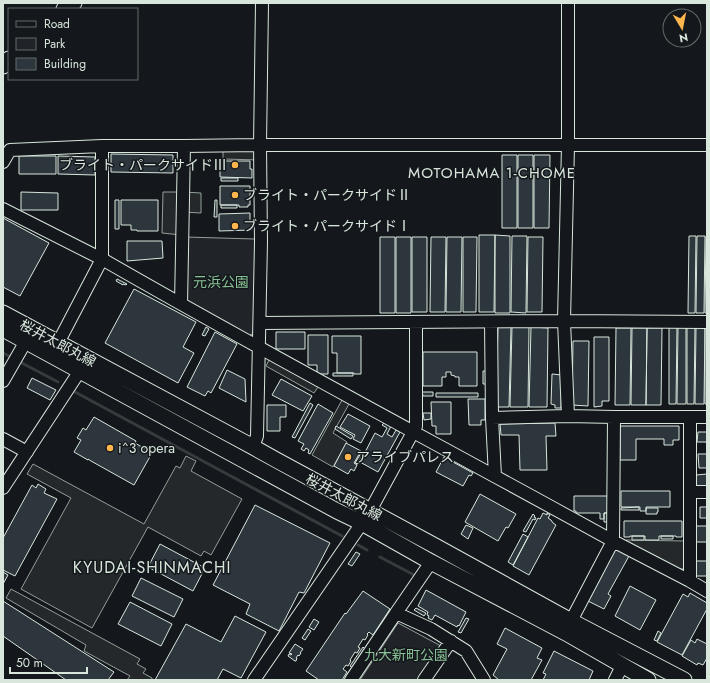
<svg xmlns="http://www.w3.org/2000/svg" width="710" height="683" viewBox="0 0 710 683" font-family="Jost,'Noto Sans JP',sans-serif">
<rect width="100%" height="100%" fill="#14181c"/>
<path fill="#202428" stroke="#939e99" d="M185 237 255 239 256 332 248 336 186 303Z
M398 623 441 646 421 680H360Z"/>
<path fill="#24282b" stroke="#939e99" d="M259 145V160L223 159V146Z
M163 192H181V235L162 233Z
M184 192 201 193V213L183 212Z
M269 360 318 387 314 393 266 366Z
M342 400 349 404 333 433 347 442 333 467 312 455Z
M186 456 196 461 191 471 242 499 211 555 204 551 201 556 148 527 92 628 21 589 71 498 27 474 33 464 144 524 176 466 180 468Z
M626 540 685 541V569H679L630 544Z
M11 589 140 659 137 664 146 669 143 673 152 678V680H127L130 676 84 651 86 645 6 598Z"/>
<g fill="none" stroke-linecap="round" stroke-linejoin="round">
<path stroke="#363b3e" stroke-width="3" d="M3 353 9 356
M20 362 58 382
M75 392 342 536
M358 545 367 550
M380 557 414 575"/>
</g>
<path fill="#2c363c" stroke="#d8e6dc" d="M111 154 173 155V173L111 172Z
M502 155H517V228H502Z
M518 155H533V228H518Z
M534 155H550L549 228H534Z
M19 156H56V174H19Z
M58 156 95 157V175L58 174Z
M220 161H250V169H252V178L220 177Z
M221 178H238V181H221Z
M220 186H250V205H248V207H239V205H220Z
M21 192 58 193V210H21Z
M115 200H119V229H115Z
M121 200H158V231H137V230H131V225H121Z
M215 200H217V217H214Z
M221 205H237V208H221Z
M250 213V222L252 221V230L219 231V214Z
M3 218 49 243 20 296 3 287Z
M479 235H495L494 312H479Z
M495 235 510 236V313H495Z
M512 236H527L526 313 511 312Z
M689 236H696L695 313H688Z
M697 236H705L704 313H696Z
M706 236H707V313H705Z
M380 237H395V313H380Z
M396 237H411V313H396Z
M412 237H427V312H412Z
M431 237H446L445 312H430Z
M447 237H462L461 312H446Z
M463 237H477L476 312H463Z
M528 237H543L542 312H527Z
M127 241H162L163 258 127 261Z
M117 279 127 284 126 285 123 284V285L116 281Z
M134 289 196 322 183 347 194 353 178 383 105 343Z
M206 327 209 329 205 336 202 335Z
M498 327H511L509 407H496Z
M512 327H529L528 407H510Z
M531 327 548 328 547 407H529Z
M669 327H677L676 404H669Z
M678 327H686V404H677Z
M687 327H695L694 404H687Z
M696 327H705L704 404H695Z
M616 328H631L630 405H615Z
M632 328H647L646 405H631Z
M647 328H662L661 405H646Z
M705 328H707V404H705Z
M215 332 237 344 211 393 208 391 205 396 187 387Z
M276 332H305V349H276Z
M308 335H328V374H317V365H308Z
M332 336H361V374H354V373H337V353H332Z
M594 337H609V401H602V406L594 407Z
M573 341H589L588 406 572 405Z
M423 352H477V386H459V377H455V376L451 375V372H446V377H442V386H423Z
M227 370 245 379 246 402 219 388Z
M483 371H486L487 384H483Z
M333 373H353V376H333Z
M552 374 562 375 561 408H555V405L551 404Z
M32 378 56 390 50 400 27 388Z
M281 379 312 396 303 411 272 395Z
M422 392H433V396H423Z
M436 393H478V397H436Z
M468 399H485V420H481V425H469Z
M431 402H451V434H436V426H432Z
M310 403 313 405 295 438 292 437Z
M318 404 333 413 310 454 308 453 309 450 306 448 304 451 301 449 304 444 298 441Z
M267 405H286V417H280V431H267Z
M423 413H431V419L424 420Z
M348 414 370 426 361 443 353 439 355 435 340 427Z
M94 417 136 441 135 443 152 453 134 485 91 461 88 459V460L74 452 81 440 77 438 83 428 86 430Z
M384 423 391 426 387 434 392 437 396 430 400 432 378 472 360 462 375 433 382 437 387 428 382 425Z
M555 423 556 436H546L547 470H520L519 435H501L500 424Z
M336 426 353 436 351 439 335 429Z
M620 426H679V440H673V445H664V439H636V460H620Z
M698 432H707V444L706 442H697Z
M346 443 361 451 354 463 357 465 354 471 351 469 348 474 334 466Z
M361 453 363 454 358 464 355 463Z
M698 454H707V468H699Z
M444 457 473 473 471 476 469 475 463 486 436 472Z
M707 474V487H696V475Z
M38 484 46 489 44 493 57 499 15 576 3 570V538L32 485 36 488Z
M621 491H670V507H646V511H640V507H621Z
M480 494 516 514 508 528 506 527 498 541 465 522Z
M574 496H609V513H604V519H600V513H576V511H574Z
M255 505 330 543 304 593 299 592 279 631 246 614 250 604 213 585Z
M639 507V510H621V508Z
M700 507H707V518H700Z
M646 508H658V512H657V514H646Z
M543 513 547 515V513L550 515 548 518 551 520 553 523 556 525 529 575 513 566 538 518 540 519Z
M604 513H609V522H604Z
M533 514 535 516 534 517 536 518 535 520 533 519 526 532 523 531Z
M624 521H682V537H676V536H659V540H645V536H630V537H624Z
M466 525 473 528 468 539 461 534Z
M696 526H707V542H695Z
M523 534 528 537 513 565 508 562Z
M632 536H644V540H632Z
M661 536H673V539H661Z
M160 544 205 568 193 591 148 567Z
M616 548 629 556 608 594 611 596 604 609 586 600Z
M356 552 360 554 352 566 348 564Z
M695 561H707V576H695Z
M3 572 8 575 3 584Z
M141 578 183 599 174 617 132 596Z
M630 586 656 600 640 630 615 616Z
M426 590 466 612 459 626 458 625 457 627 435 615 432 620 428 618 429 616 427 615 428 612 418 606Z
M363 591 390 609 373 635 369 632 367 634 368 635 365 640 363 639 358 647 360 648 357 653 355 652 350 660 351 661 348 666 346 665 343 669 347 672 342 680H319L306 671 345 613 346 614Z
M690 593 707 603V609L682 655 657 642 683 594 688 597Z
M3 601 114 672 108 680H66L3 636Z
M130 602 172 624 161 646 118 624Z
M416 608 426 613 424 616 414 610Z
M235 616 266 632 241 678 223 669 217 680H155L186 624 221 642Z
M466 618 469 619 461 633 458 632Z
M314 619 319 622 314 630 309 627Z
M505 628 542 648 537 658 542 660 531 680H499L493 675 507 649 497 644Z
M308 629 311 631 305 640 302 638Z
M658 631 661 633 657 641 654 640Z
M697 639 707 644V658L703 665 698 663 697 665 682 656 691 640 695 643Z
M295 644 303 649 300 653H301L299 656 298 655 296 658H297L296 661H295L288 656 289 654 291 655 292 654 289 653Z
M363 647 366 650 353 668 350 666Z
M554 651 593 671 589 680H543L546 674 543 673Z"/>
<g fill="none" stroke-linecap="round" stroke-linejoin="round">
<defs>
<path id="minor" d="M568 3V145L564 321 568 416
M184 146 260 145H707
M3 162 10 150 102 146
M3 209 102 259 58 343
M181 304 184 146H102V259C270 356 443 447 613 541L614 417
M491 322 492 418 495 476
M260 323 564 321 707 322
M3 381 26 341
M690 417V581L707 591
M492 418 568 416 614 417H707
M3 439 27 452
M253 447 257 436 261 242 260 145 262 3
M3 488 85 363
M690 492H707
M431 562 396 613 431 629 466 651 484 680
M571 621 613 541 690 581
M254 680 362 523 370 511 413 432 416 426V323
M351 680 396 613
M424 680 451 641
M615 680 622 666"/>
<path id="major" d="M64 9 74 3
M3 66 9 59
M3 313 253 447 278 461 437 547 571 621 684 680
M3 329 337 511 362 523 431 562 566 633 648 680"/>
</defs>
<use href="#minor" stroke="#d8e6dc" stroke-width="14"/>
<use href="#major" stroke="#d8e6dc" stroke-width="17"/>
<use href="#minor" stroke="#14181c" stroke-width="12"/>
<use href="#major" stroke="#14181c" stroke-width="15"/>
</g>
<g fill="#ffb74d" stroke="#14181c" stroke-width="1.5">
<circle cx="235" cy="165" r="4"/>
<circle cx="235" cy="195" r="4"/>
<circle cx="235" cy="226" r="4"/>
<circle cx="110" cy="448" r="4"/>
<circle cx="348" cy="457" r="4"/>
</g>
<g text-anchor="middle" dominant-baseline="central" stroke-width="3" stroke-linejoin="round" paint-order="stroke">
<g font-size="14" fill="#d8e6dc" stroke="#14181c" text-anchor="start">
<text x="227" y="165" text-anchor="end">ブライト・パークサイドⅢ</text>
<text x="243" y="195">ブライト・パークサイドⅡ</text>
<text x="243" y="226">ブライト・パークサイドⅠ</text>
<text x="118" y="448">i^3 opera</text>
<text x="356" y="457">アライブパレス</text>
</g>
<g font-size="14" fill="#8ac095" stroke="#14181c">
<text x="221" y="282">元浜公園</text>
<text x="406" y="655">九大新町公園</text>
</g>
<g font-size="14" fill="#d8e6dc" stroke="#14181c">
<text transform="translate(58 343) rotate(28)">桜井太郎丸線</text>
<text transform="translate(344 497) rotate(28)">桜井太郎丸線</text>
</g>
<g font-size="15" letter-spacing="1" fill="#d8e6dc" stroke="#14181c">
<text x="492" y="173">MOTOHAMA 1-CHOME</text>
</g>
<g font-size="16" letter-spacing="1" fill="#d8e6dc" stroke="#14181c">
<text x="152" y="567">KYUDAI-SHINMACHI</text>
</g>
</g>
<rect width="710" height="683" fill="none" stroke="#d8e6dc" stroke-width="8"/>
<rect x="8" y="8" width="130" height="72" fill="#14181c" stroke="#626a69"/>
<rect x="16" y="21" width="20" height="6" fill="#14181c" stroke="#626a69"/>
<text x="44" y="28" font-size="12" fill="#d8e6dc">Road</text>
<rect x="16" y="38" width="20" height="12" fill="#202428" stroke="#626a69"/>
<text x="44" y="48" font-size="12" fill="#d8e6dc">Park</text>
<rect x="16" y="58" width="20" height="12" fill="#2c363c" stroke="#626a69"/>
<text x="44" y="68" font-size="12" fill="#d8e6dc">Building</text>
<g transform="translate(682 28) rotate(170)"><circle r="19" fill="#14181c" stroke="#626a69"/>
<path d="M0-3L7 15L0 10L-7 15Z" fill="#ffb74d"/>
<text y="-6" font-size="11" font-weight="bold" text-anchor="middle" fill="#d8e6dc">N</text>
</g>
<path d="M10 667v6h77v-6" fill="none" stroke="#d8e6dc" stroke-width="2"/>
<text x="16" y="667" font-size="12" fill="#d8e6dc" stroke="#14181c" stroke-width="3" paint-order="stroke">50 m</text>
</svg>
